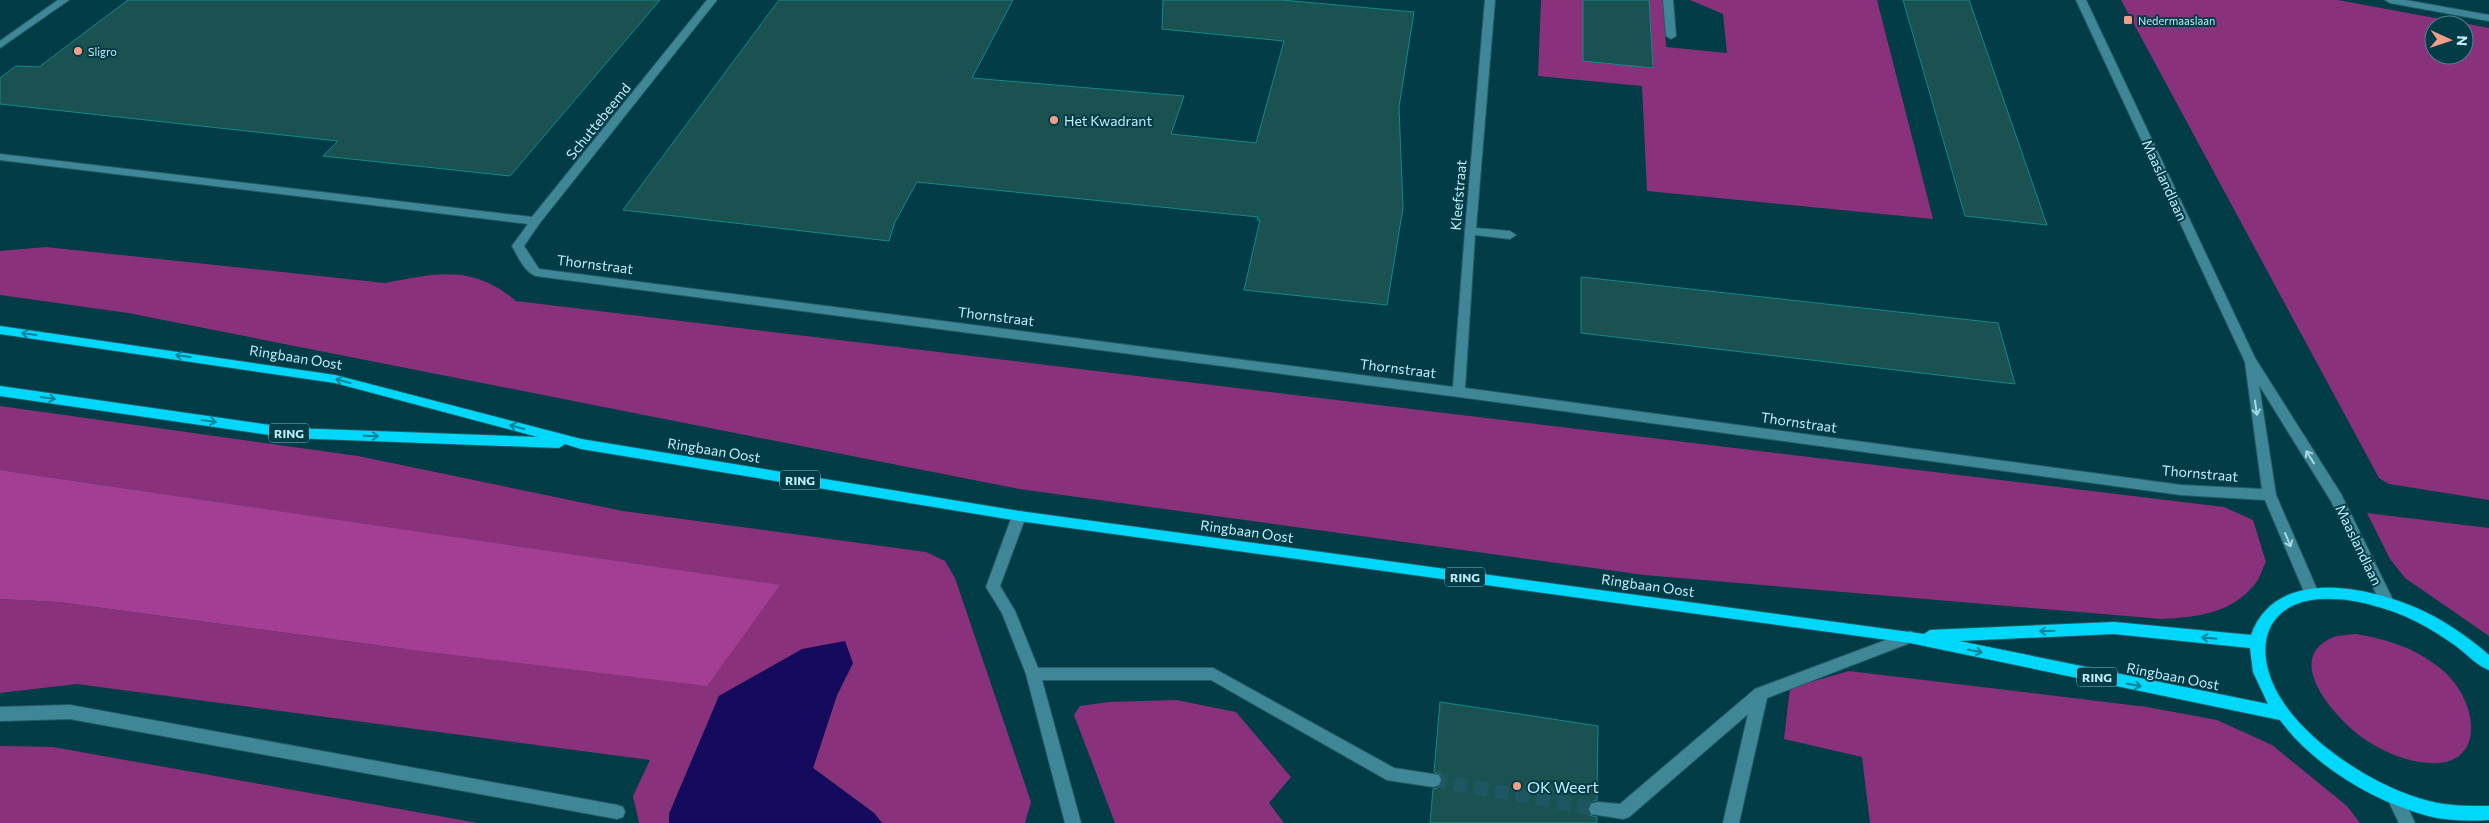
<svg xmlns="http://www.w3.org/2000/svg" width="2489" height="823" viewBox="0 0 2489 823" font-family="Commissioner,sans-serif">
<rect width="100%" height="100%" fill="#013c47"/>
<path fill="#89327b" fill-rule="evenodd" d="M1541 0H1663L1666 47 1727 53 1723 14 1690 0H1877L1933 219 1647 191 1642 86 1538 76Z
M2121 0H2338L2489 28V500L2389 484 2379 478ZM2434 25H2464V55H2434Z
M46 247 385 283C437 273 472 264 516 301L2224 507 2253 520 2266 562C2262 569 2260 578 2255 584 2231 614 2197 617 2162 619L1644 575 1019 489 128 313 0 295V251Z
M0 406 358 456 623 511 926 552 945 561 955 578 1031 802 1025 823H882L874 813 813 768 837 695 853 663 758 674 719 696 669 814V823H639L633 796 650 760 77 684 0 693V599L58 602 405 649 780 586 0 470Z
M2367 513 2489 528V636L2405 578 2390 559Z
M2356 634C2386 639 2412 647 2436 665 2479 695 2489 767 2429 763 2408 762 2386 753 2369 742 2341 725 2278 659 2334 637 2340 635 2349 635 2356 634Z
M1849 671 2147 707 2217 720 2272 745 2347 806 2360 823H1870L1862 757 1784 739 1790 688Z
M1176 700 1236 712 1291 777 1269 803 1284 823H1115L1074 715 1080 706 1109 702Z
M0 746 53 747 478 823H0Z"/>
<path fill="#a43e94" d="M0 471V470L780 585 707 686 405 649 58 602 0 599Z"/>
<path fill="#140a5e" d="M845 641 853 663 837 695 813 768 874 813 882 823H669V814L719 696 802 649Z"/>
<path fill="#1a5252" stroke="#108a8a" d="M128 0H660L510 176 323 156 338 141 0 104V78L16 66 39 67Z
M779 0H1013L972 78 1184 96 1171 134 1256 143 1284 41 1162 29 1163 0H1282L1414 12 1399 107 1403 208 1387 305 1244 290 1260 220H1257L1258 217 917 182 895 222 889 241 623 210Z
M1583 0H1649L1653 68 1583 61Z
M1903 0H1969L2047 225 1965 216Z
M1581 277 1998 323 2015 384 1581 333Z
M1440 702 1598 726 1597 800 1590 802 1587 808 1589 815 1597 817V823H1430L1433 789 1440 787 1443 781 1441 774 1434 772Z"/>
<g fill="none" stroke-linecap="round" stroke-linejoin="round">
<path stroke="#1e5762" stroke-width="14" stroke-dasharray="14 7" stroke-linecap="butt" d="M1433 780 1597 809"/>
<defs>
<path id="minor" d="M58 0H69L0 48V41Z
M707 0H717L539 224 524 246 539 269 1453 387 1465 231 1485 0H1495L1476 228 1510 231 1516 235 1510 239 1475 235 1465 388 2181 485 2262 489 2245 362 2076 0H2086L2255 358 2341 494 2395 604 2393 608 2388 610 2383 608 2331 501 2259 385 2276 495 2319 594 2317 598 2312 600 2307 598 2305 594 2265 500 2181 495 1459 397 536 276C524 272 518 256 512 246L528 224 0 160V154L532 217Z
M1663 0H1673L1676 36 1671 39 1666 36Z
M2385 0H2405L2489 15V21L2390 3Z
M1019 511 1024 512 1026 516 1000 586 1015 611 1038 668H1213L1394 768 1439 775 1441 780 1439 785 1433 787 1387 780 1211 680H1042L1081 823H1065L1026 674 1002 613 986 587 1012 516 1014 512Z
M1910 631 1915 633 1917 637 1915 641 1767 698 1739 823H1723L1748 714 1629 817 1623 819 1591 814 1589 809 1591 804 1597 802 1620 804 1755 689Z
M70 705 617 805 623 807 625 812 623 817 617 819 70 719 0 721V707Z
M2395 791 2401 793 2415 823H2399L2387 798 2389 793Z"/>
<path id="major" d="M0 326 335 375 581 439 1019 511 1924 634 1930 630 2114 622 2251 635C2276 566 2368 587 2419 609 2444 620 2468 637 2489 655V670C2477 666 2466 653 2456 646 2431 628 2404 613 2375 606 2355 600 2332 597 2311 600 2260 609 2256 655 2278 694 2305 742 2376 788 2429 801 2448 806 2469 806 2489 806V820C2469 821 2448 821 2428 816 2373 801 2314 766 2280 720L1910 643 1019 521 581 449 565 444 559 448 291 438 0 396V386L291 428 538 437 335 383 0 334ZM2114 634 2250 648 2253 672 2268 704 1959 641Z"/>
</defs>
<use href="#minor" stroke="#245c67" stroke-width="2"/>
<use href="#major" stroke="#245c67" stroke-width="2"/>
<use href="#minor" fill="#3f8797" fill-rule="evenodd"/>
<use href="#major" fill="#00d8fb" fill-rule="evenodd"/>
</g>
<defs><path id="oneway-shaft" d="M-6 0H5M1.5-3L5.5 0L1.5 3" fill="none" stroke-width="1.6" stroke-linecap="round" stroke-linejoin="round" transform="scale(1.25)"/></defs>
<g stroke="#018298">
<use href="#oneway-shaft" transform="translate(29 334) rotate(-172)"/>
<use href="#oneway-shaft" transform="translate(183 356) rotate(-172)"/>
<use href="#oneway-shaft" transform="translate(343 381) rotate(-165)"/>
<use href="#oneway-shaft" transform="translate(48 398) rotate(8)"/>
<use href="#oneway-shaft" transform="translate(209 421) rotate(8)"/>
<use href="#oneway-shaft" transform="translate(517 427) rotate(-165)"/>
<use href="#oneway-shaft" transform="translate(371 436) rotate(2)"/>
<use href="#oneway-shaft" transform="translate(2047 631) rotate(178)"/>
<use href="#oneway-shaft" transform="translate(2209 638) rotate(-174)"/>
<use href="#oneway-shaft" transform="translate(1975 651) rotate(12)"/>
<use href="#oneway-shaft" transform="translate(2134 685) rotate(12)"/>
</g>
<g stroke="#a7d9e5">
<use href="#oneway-shaft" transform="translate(2256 408) rotate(82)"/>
<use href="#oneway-shaft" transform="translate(2310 457) rotate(-122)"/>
<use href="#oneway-shaft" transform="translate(2288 540) rotate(67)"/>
</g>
<g fill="#f49e89" stroke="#013c47" stroke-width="2">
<rect x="2123" y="15" width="10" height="10" rx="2.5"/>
<circle cx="78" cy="51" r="5"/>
<circle cx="1054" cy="120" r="5"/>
<circle cx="1517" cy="786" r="5"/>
</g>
<g text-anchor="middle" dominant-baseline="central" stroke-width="4" stroke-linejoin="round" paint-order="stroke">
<g font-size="11" fill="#c1edf8" stroke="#013c47" text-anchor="start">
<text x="2138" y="20">Nedermaaslaan</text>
<text x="88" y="51">Sligro</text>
</g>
<g fill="#013c47" stroke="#87b8c3" stroke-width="1">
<rect x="269" y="423.5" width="40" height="19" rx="4"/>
<rect x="780" y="470.5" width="40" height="19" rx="4"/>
<rect x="1445" y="567.5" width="40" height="19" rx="4"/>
<rect x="2077" y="667.5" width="40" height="19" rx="4"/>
</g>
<g font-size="12" font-weight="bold" fill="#c1edf8">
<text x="289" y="433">RING</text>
<text x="800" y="480">RING</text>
<text x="1465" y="577">RING</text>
<text x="2097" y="677">RING</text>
</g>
<g font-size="14" fill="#c1edf8" stroke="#013c47" text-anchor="start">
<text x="1064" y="120">Het Kwadrant</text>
</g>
<g font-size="14" fill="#c1edf8" stroke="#013c47">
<text transform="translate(598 121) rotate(-51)">Schuttebeemd</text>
<text transform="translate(2165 180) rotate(65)">Maaslandlaan</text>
<text transform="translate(1458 195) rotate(-85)">Kleefstraat</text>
<text transform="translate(595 264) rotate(7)">Thornstraat</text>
<text transform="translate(996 316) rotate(7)">Thornstraat</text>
<text transform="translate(296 357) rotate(9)">Ringbaan Oost</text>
<text transform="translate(1398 368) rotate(7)">Thornstraat</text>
<text transform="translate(1799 422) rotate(8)">Thornstraat</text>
<text transform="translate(714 450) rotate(9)">Ringbaan Oost</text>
<text transform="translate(2200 473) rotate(5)">Thornstraat</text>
<text transform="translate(1247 531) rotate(8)">Ringbaan Oost</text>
<text transform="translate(2359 545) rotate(64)">Maaslandlaan</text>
<text transform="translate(1648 585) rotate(8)">Ringbaan Oost</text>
<text transform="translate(2173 676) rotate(11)">Ringbaan Oost</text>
</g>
<g font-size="16" fill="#c1edf8" stroke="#013c47" text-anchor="start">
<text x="1527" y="786">OK Weert</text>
</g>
</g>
<g transform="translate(2449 40) rotate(93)"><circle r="24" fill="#013c47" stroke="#4e838e"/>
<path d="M0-4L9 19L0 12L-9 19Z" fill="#f49e89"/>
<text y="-8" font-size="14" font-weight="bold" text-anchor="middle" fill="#c1edf8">N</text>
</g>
</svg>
